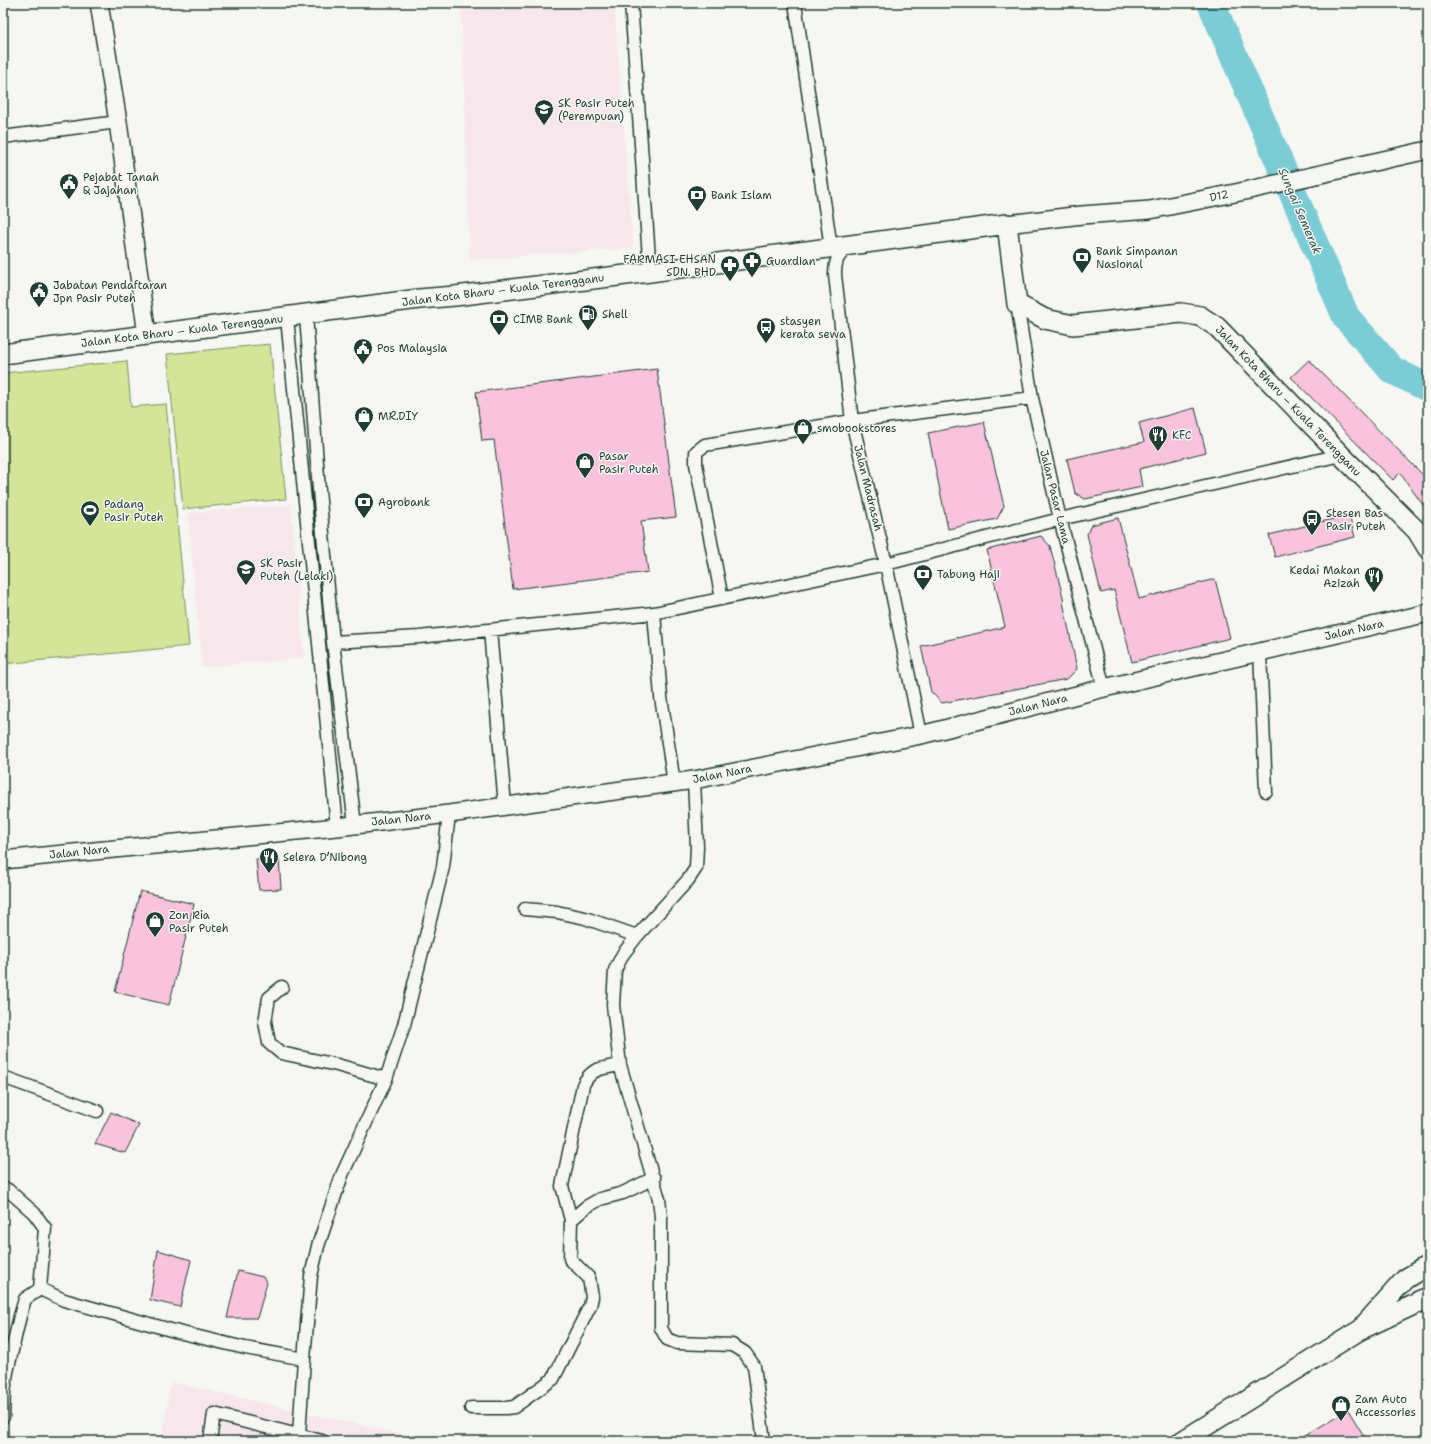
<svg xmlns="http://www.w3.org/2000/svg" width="1431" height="1444" viewBox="0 0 1431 1444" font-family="'Shantell Sans',sans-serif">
<rect width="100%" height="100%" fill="#f6f6f2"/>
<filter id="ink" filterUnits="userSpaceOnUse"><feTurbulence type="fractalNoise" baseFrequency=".025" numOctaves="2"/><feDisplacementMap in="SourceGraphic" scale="8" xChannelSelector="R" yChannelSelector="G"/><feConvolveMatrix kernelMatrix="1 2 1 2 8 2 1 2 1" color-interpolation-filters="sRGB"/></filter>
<g filter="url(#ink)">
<path fill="#f7e7ec" d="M461 3H614L633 248 470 260Z
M291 504 304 658 202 667 188 513Z
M171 1382 431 1441H161Z"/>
<path fill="#d4e498" stroke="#7a9066" d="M270 344 286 499 183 509 167 354Z
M127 361 131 407 166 404 189 646 3 664V373Z"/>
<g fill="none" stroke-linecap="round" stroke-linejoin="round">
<path stroke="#7cccd6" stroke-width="28" d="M1211 3 1346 317 1392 370 1428 388"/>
</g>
<path fill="#f9c3de" stroke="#1f3d34" d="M1309 360 1428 480V512L1400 473 1393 480 1291 377Z
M657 369 676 517 641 521 648 572 513 589 494 440 482 441 476 392Z
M1195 408 1206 452 1139 469 1142 487 1085 499 1075 493 1067 459 1144 442 1139 423Z
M984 422 1004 506 997 519 948 529 928 433Z
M1349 515 1355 537 1275 557 1269 535Z
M1118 518 1139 599 1215 579 1230 638 1132 662 1114 590 1101 593 1087 534 1091 525Z
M1041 536 1050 546 1064 601 1063 602 1077 669 1067 679 942 703 931 692 921 646 1005 627 987 550Z
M279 858 281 889 259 890 256 859Z
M140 891 194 904 169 1005 115 992Z
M111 1112 139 1125 125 1153 95 1144Z
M158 1250 191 1260 180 1307 150 1300Z
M238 1271 263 1277 267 1283 257 1318H227Z
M1348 1410 1367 1441H1296Z"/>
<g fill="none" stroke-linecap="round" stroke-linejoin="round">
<defs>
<path id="street" d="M631 3 650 272
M795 3 831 248
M3 137 118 122
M849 246C838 256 835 259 835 275L852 421 886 564 921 735
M1017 304 1032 398 1060 519 1104 688
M306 315 319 490 333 642 355 825
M287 318 337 827
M722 599 696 464V452L705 445 852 421 1032 398
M654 613 661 697 674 783
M490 630 505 806
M333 642 419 637 654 613 886 564 1060 519 1341 455
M1260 652 1266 791
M694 780 697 847 696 868 688 880 637 936 623 954 615 970 613 1005 620 1065 659 1199 661 1217V1328L667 1339 677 1343 732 1345 745 1353 754 1366 764 1441
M525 909 557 912 585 918 637 936
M282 987 269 998 265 1022 269 1043 281 1053 337 1065 386 1079
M3 1077 97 1111
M3 1188 8 1190 34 1213 45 1228 40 1289 64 1300 178 1332 245 1348 304 1359 311 1276 318 1246 342 1175 386 1079 404 1025 443 867 449 814
M571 1220 562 1186 583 1085C592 1067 601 1069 620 1065
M471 1408H506L514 1407 553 1379 590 1306 592 1297 589 1278 570 1259 571 1220 586 1207 600 1199 623 1193 654 1178
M3 1417 4 1392 7 1372 20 1316 25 1299 40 1289
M299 1435 304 1359
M210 1441 214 1414 322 1441"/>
<path id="secondary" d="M99 3 118 122 147 335
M1007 224 1082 215 1150 210 1240 192 1428 150
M3 860 337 827 449 814 694 780 921 735 1104 688 1428 613"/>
<path id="primary" d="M3 354 419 299 455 296 650 272 1007 224 1017 304 1045 319 1073 325 1181 313 1200 316 1217 327 1341 455 1417 531 1428 549
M1365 1324 1405 1279 1428 1265
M1182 1441 1360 1330 1420 1302 1428 1297"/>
<path id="highway" d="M1420 1302 1428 1299"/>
</defs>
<use href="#street" stroke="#1f3d34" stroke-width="15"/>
<use href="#secondary" stroke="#1f3d34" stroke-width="20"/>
<use href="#primary" stroke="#1f3d34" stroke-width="22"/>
<use href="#highway" stroke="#1f3d34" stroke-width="25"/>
<use href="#street" stroke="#f6f6f2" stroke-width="12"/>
<use href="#secondary" stroke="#f6f6f2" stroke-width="17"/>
<use href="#primary" stroke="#f6f6f2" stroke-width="19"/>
<use href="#highway" stroke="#f6f6f2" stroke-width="22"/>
</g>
</g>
<defs>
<symbol id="school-pin" viewBox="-11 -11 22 30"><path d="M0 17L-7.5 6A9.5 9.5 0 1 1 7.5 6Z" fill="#1f3d34" stroke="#f6f6f2"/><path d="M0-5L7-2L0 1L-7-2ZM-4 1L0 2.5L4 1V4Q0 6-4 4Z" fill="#fff"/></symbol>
<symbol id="civic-pin" viewBox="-11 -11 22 30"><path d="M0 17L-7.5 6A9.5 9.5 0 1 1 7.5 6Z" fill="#1f3d34" stroke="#f6f6f2"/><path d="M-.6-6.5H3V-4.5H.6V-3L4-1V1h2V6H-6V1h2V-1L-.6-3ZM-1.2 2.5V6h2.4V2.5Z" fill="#fff"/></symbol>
<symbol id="bank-pin" viewBox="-11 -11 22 30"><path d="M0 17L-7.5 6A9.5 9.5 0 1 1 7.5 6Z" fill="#1f3d34" stroke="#f6f6f2"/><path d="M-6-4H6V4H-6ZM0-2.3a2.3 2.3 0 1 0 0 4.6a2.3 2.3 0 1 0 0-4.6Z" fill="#fff"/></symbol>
<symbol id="pharmacy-pin" viewBox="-11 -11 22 30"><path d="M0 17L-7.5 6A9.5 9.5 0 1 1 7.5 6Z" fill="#1f3d34" stroke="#f6f6f2"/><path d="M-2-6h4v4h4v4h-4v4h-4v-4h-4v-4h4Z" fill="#fff"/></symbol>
<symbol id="fuel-pin" viewBox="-11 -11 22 30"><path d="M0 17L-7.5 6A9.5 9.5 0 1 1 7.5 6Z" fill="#1f3d34" stroke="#f6f6f2"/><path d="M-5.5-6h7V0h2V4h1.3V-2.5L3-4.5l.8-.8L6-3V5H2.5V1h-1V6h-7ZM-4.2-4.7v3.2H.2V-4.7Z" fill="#fff"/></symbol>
<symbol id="bus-pin" viewBox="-11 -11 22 30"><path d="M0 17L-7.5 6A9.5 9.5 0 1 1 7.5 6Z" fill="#1f3d34" stroke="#f6f6f2"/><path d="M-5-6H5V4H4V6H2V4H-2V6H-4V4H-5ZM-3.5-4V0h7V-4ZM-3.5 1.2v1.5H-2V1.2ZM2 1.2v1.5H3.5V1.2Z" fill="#fff"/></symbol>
<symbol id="shop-pin" viewBox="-11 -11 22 30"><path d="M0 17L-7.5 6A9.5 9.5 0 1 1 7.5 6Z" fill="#1f3d34" stroke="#f6f6f2"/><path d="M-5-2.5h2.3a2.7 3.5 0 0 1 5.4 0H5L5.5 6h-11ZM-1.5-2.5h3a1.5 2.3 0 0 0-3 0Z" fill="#fff"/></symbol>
<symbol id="restaurant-pin" viewBox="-11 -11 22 30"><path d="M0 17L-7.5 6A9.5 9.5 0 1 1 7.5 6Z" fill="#1f3d34" stroke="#f6f6f2"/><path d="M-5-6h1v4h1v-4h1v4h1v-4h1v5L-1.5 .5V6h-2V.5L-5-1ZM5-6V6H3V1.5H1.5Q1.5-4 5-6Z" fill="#fff"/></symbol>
<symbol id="stadium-pin" viewBox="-11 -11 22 30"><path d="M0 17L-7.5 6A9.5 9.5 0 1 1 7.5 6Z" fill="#1f3d34" stroke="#f6f6f2"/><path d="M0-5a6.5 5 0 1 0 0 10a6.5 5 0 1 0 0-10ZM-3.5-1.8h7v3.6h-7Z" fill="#fff"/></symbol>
</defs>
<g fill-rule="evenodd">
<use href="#school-pin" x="533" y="98" width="22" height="30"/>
<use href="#civic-pin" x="58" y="172" width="22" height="30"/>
<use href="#bank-pin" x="686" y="184" width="22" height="30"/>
<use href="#bank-pin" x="1071" y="246" width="22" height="30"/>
<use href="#pharmacy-pin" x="741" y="250" width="22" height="30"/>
<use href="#pharmacy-pin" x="719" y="254" width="22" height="30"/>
<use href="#civic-pin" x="28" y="280" width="22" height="30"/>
<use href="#fuel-pin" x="577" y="303" width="22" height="30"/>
<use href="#bank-pin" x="488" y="308" width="22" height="30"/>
<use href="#bus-pin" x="755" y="316" width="22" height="30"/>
<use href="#civic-pin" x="352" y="337" width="22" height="30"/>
<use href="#shop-pin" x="353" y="405" width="22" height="30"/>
<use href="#shop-pin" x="792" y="417" width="22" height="30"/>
<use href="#restaurant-pin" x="1147" y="424" width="22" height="30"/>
<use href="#shop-pin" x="574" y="451" width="22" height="30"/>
<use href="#bank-pin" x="353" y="491" width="22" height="30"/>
<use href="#stadium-pin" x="79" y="499" width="22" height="30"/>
<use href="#bus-pin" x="1301" y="508" width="22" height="30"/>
<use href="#school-pin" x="235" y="558" width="22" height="30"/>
<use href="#bank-pin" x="912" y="563" width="22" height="30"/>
<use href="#restaurant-pin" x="1363" y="565" width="22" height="30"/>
<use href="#restaurant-pin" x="258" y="846" width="22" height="30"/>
<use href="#shop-pin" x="144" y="910" width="22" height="30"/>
<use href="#shop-pin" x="1330" y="1394" width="22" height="30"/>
</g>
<g text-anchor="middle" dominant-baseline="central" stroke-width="3" stroke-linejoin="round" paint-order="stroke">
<g font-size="11" fill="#1f3d34" stroke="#f6f6f2" text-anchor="start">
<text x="558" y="103">SK Pasir Puteh<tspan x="558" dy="13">(Perempuan)</tspan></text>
<text x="83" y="177">Pejabat Tanah<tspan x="83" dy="13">&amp; Jajahan</tspan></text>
<text x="711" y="195">Bank Islam</text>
<text x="1096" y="251">Bank Simpanan<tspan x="1096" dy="13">Nasional</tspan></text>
<text x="716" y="259" text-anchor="end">FARMASI EHSAN<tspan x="716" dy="13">SDN. BHD</tspan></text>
<text x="766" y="261">Guardian</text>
<text x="53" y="285">Jabatan Pendaftaran<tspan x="53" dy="13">Jpn Pasir Puteh</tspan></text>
<text x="602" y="314">Shell</text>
<text x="513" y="319">CIMB Bank</text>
<text x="780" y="321">stasyen<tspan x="780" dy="13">kerata sewa</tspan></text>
<text x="377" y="348">Pos Malaysia</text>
<text x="378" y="416">MR.DIY</text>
<text x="817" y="428">smobookstores</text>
<text x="1172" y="435">KFC</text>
<text x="599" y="456">Pasar<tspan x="599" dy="13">Pasir Puteh</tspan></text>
<text x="378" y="502">Agrobank</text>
<text x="104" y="504">Padang<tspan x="104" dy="13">Pasir Puteh</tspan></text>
<text x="1326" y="513">Stesen Bas<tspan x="1326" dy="13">Pasir Puteh</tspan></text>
<text x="260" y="563">SK Pasir<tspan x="260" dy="13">Puteh (Lelaki)</tspan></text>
<text x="1360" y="570" text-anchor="end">Kedai Makan<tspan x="1360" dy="13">Azizah</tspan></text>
<text x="937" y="574">Tabung Haji</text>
<text x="283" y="857">Selera D’Nibong</text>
<text x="169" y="915">Zon Ria<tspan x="169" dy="13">Pasir Puteh</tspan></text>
<text x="1355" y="1399">Zam Auto<tspan x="1355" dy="13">Accessories</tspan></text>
</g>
<g font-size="11" fill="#1f3d34" stroke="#f6f6f2">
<text transform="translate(1219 196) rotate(-12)">D12</text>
<text transform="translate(503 290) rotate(-7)">Jalan Kota Bharu – Kuala Terengganu</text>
<text transform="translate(182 331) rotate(-7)">Jalan Kota Bharu – Kuala Terengganu</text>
<text transform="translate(1288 401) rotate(46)">Jalan Kota Bharu – Kuala Terengganu</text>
<text transform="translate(868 488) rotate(76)">Jalan Madrasah</text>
<text transform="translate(1055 497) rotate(76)">Jalan Pasar Lama</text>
<text transform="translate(1354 630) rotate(-13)">Jalan Nara</text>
<text transform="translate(1038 705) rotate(-14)">Jalan Nara</text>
<text transform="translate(722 774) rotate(-11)">Jalan Nara</text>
<text transform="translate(401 819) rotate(-6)">Jalan Nara</text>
<text transform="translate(79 852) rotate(-6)">Jalan Nara</text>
</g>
<g font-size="12" font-style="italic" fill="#325a54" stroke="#f6f6f2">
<text transform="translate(1300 211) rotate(67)">Sungai Semerak</text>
</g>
</g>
<rect width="1431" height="1444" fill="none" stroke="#f6f6f2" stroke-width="16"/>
<rect x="8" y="8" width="1415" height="1428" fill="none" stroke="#1f3d34" stroke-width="1.5" filter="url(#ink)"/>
</svg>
